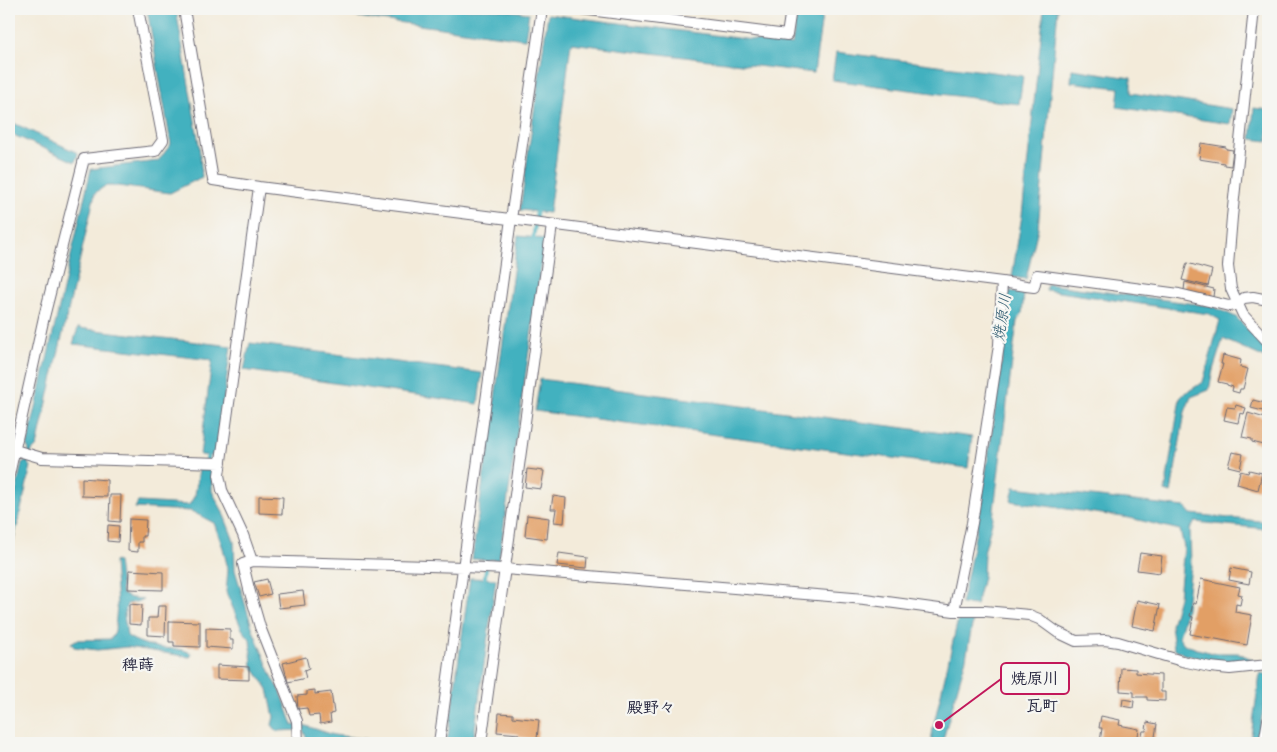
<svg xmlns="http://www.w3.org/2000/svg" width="1277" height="752" viewBox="0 0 1277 752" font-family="'Patrick Hand','Klee One',sans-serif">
<rect width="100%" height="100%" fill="#f6f6f2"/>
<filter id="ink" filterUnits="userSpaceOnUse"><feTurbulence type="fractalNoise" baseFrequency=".02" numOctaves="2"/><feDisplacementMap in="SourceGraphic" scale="10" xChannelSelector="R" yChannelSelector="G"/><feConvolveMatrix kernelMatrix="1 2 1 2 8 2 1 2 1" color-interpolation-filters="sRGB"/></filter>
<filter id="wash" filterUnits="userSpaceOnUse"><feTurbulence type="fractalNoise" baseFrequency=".0096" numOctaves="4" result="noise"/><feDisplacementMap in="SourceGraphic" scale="20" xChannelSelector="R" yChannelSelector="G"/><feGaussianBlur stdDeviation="1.12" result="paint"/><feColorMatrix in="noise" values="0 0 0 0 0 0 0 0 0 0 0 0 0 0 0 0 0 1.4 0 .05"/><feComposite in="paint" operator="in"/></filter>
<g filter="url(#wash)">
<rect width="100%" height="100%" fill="#f3ebda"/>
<path fill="#43b1bf" stroke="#326a7d" d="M147 9H176L199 144 202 177 170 193 118 186H105L95 193 37 446 32 451 28 464 31 466 9 561V522L22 463 26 462 29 450 27 446 91 169 158 161 171 144Z
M297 9H497L529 13 525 39Z
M797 9H823L814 73 571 43 549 213 520 210 548 14 792 45Z
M1044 9H1058L1038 228 1026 279 1012 277 1022 215Z
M836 52 1023 76 1019 104 832 80Z
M1072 69 1131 78V93L1232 109 1230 124 1117 107 1119 88 1071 82Z
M1254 108 1268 110V141L1251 139Z
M9 121 78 153 75 162 9 133Z
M518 236 545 239 499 560 472 559Z
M1047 284 1211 306 1236 317 1268 350V363L1265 358 1223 339 1213 370 1209 390 1191 397 1185 412 1171 493 1165 491 1180 398 1184 394 1203 382 1220 320 1209 314 1046 290Z
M1009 291 1024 293 1022 314 1017 321 993 518 984 553 983 577 976 605 961 604C976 540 986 474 995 409 1001 370 1006 331 1009 291Z
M78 328 231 346 216 456 200 455 212 360 73 344Z
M250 343 482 373 478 404 244 370Z
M540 379 972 437 968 468 535 411Z
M199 469H212V491L222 510 234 541 235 570 253 630 272 676 281 692 293 725H303L334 735 396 743H321L307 739 303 730 277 731 272 725 274 717 268 689 252 666 250 639 242 629 226 592 228 569 223 548 214 523 191 511 135 508 138 502 189 505 195 495Z
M1014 487 1185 507 1191 514 1268 522V529L1195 522 1190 529 1191 566 1185 615 1179 637 1184 644 1197 649 1213 653H1239L1257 662 1218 663 1183 654 1174 648 1171 625 1179 597 1184 547 1180 530 1130 518 1011 501Z
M114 561 118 562 122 594 131 598 143 599 139 601 127 604 124 615 127 636C136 642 149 646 161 648 171 649 183 648 192 654L190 657 127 647 97 650 74 647 71 643 76 640 111 639 115 631 117 604Z
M470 578 496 579 473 743H447Z
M959 615H974L966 658 942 743H931L933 728Z
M1260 673 1268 675V683L1257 743H1250Z"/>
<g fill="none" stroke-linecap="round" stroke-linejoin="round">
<path stroke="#43b1bf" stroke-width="4" d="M533 241 537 208
M205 469 208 455
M484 583 488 555
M473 743H476"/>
</g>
<g id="blocks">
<path fill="#e29f65" d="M1201 143 1226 147V149L1233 150 1231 166 1224 165V163L1199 159Z
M1187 263 1212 270 1208 286 1182 280Z
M1185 282 1214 289 1213 297 1184 290Z
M1223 355 1241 360 1240 367 1248 369 1243 389H1240L1239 393 1232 391 1233 387 1227 385V384L1218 382 1223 364H1221Z
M1253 400 1265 403 1263 411 1251 408Z
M1236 405 1246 408 1244 414 1240 413 1238 423 1224 420 1227 407 1235 408Z
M1248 413 1265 418 1264 421 1268 422V446L1252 442V439L1242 437Z
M1232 452 1243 454 1240 469 1228 466Z
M527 469 544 471 541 489 525 487Z
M1249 470 1262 473 1258 490 1237 484 1240 471 1248 473Z
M82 478 107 480V497L82 496Z
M110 495H121L120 522 109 521Z
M259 496 283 497 282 514 259 513Z
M553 496 566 498 564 523 554 522 556 509H551Z
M527 515 549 518 547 539 525 536Z
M129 519 146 520 145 536H142V542H138V552L128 551Z
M108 525 119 526 118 542 107 541Z
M559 553 588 557 587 568 557 565Z
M1140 553 1162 556 1160 573 1137 570Z
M1231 568 1251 572 1249 584 1229 580Z
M129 570 163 572V590L128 589Z
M267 579 271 594 259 597 254 582Z
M1201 579 1240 587 1238 594 1242 595 1240 605 1236 604 1235 612 1252 615 1247 645 1190 634 1193 617 1190 616 1193 603 1196 604Z
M303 591 305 605 279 608 277 594Z
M1137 600 1160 605 1155 631 1132 626Z
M129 604 142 605 141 625 129 624Z
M158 606H166L165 636 148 635V618H157Z
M169 621 200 622V647L174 646V642H169Z
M206 628 230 629V640H233V649L206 647Z
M306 657 309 669 304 671 306 678 288 682 283 663Z
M217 665 249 667V680L217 679Z
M1121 668 1136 669V673L1161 675V692H1165V701L1147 700V697H1134V692L1120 691Z
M315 690V694L331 692 334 713 330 714 331 722 320 724 319 715 309 716 307 708 298 709 297 696 307 695V691Z
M1123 699 1134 701 1133 708 1122 706Z
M499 713 513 714V717L539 720 537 739 518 737 519 734 497 732Z
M1101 716 1120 720 1119 725 1139 729 1137 743H1108L1100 742 1102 728H1099Z
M1147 722 1157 724 1154 743H1140L1143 731H1146Z"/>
</g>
</g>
<g filter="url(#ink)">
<use href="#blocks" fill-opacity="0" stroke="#6b6873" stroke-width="1"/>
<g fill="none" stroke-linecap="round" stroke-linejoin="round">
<defs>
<path id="minor" d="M184 9 213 180 259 187 1002 282 1026 286 1034 287 1037 275 1179 294 1229 306 1238 304 1244 298 1253 297 1268 300
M581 9 787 35 791 9
M1254 9 1232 217 1228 266 1231 289 1243 315 1268 342
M15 450 42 458 221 463
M9 475 44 317 84 159 155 151 163 140 138 9
M252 561 243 535 222 490 219 475 259 187
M954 611 972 523 999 345 1002 282
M298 743 297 721 260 627 249 589 243 564 252 561 464 567 505 569 865 599 954 611H984L1029 615 1039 619 1057 632 1076 641 1105 640 1118 642 1182 661 1210 667 1230 669 1268 665
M439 743 511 219 542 9
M481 743 552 225
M1264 743 1268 720"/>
</defs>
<use href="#minor" stroke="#6b6873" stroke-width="12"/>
<use href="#minor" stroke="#fff" stroke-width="10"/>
</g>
</g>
<g text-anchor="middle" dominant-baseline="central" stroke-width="4.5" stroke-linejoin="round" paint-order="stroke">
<g font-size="16" font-style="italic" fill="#2f5b70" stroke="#f6f6f2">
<text transform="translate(1001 317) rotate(-81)">焼原川</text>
</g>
<g font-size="16" font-weight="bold" fill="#22223b" stroke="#f6f6f2">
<text x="138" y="664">稗蒔</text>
<text x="1042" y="705">瓦町</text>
<text x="651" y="707">殿野々</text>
</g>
</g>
<path fill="none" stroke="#c2185b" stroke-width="2" d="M939 725L1001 679"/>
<circle fill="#c2185b" stroke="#f6f6f2" stroke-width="2" cx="939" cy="725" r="5"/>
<rect fill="#f6f6f2" stroke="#c2185b" stroke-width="2" x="1001" y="663" width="68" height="31" rx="5"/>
<g font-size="16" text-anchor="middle" font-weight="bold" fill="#22223b">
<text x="1035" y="684">焼原川</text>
</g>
<rect width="1277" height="752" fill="none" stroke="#f6f6f2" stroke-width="30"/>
</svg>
